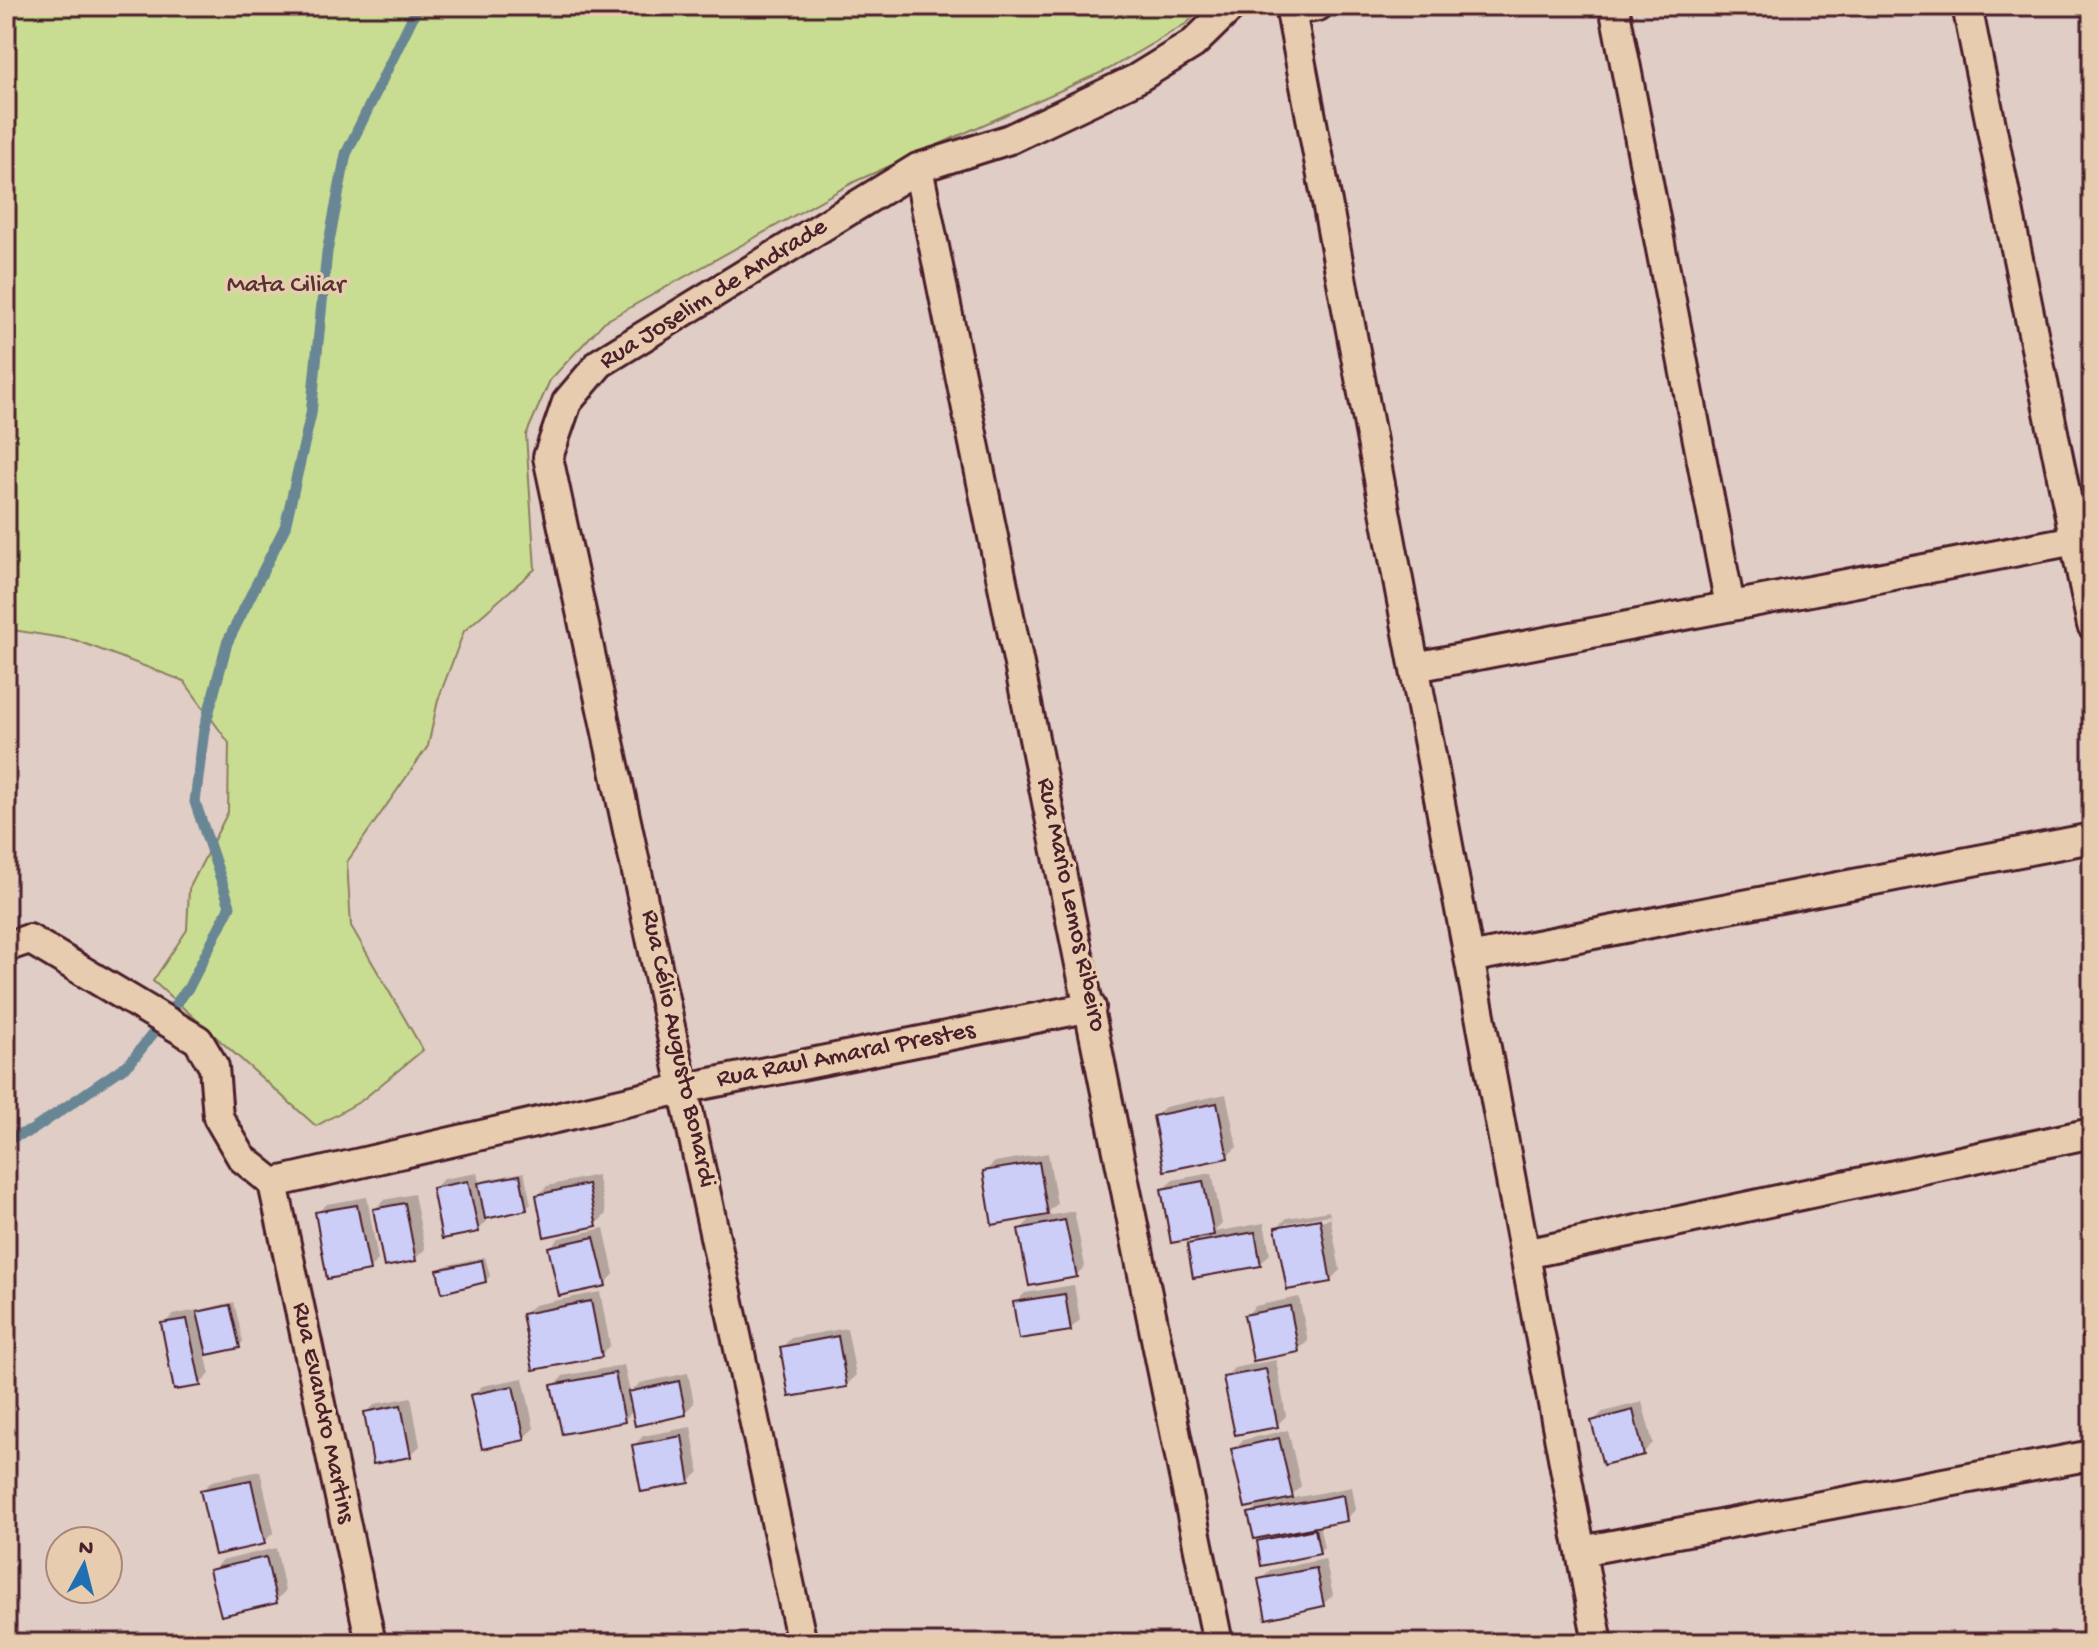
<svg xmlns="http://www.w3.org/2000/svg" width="2098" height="1649" viewBox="0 0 2098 1649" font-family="'Gochi Hand',sans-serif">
<rect width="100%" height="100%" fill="#e0cdc5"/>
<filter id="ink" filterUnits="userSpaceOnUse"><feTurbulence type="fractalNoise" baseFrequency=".0125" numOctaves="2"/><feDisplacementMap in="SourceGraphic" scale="16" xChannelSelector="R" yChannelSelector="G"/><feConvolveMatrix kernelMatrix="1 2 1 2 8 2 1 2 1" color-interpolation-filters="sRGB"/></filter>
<g filter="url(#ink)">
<path fill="#c9dd92" stroke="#8a7e5e" stroke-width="2" d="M6 6H1205L1187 23 1109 69 856 181 604 322 550 380 526 435 535 569 464 631 438 700 428 746 347 862 351 926 423 1050 361 1101 316 1126 153 981 187 930 189 889 228 812 229 743 184 681 75 640 6 629Z"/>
<path fill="#0003" fill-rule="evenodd" d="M1226 1094 1237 1147 1227 1156 1155 1116 1165 1107Z
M1048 1153 1057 1204 1043 1217 1074 1211 1085 1266 1076 1275 1020 1230 1034 1215 985 1171 995 1162Z
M524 1172 531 1204 526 1208 486 1217 487 1221 478 1231 434 1189 443 1179 477 1173 480 1185 485 1180Z
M1212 1173 1222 1224 1214 1232 1264 1223 1270 1254 1260 1264 1189 1245 1198 1236 1163 1189 1173 1180Z
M597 1175 606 1214 596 1224 538 1196 547 1186Z
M414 1194 425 1249 415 1259 375 1209 384 1200Z
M367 1197 378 1260 369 1269 317 1213 327 1204Z
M1329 1211 1340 1270 1330 1280 1277 1227 1287 1218ZM1329 1215 1330 1219 1286 1227V1223Z
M604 1228 614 1274 605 1284 550 1248 559 1238Z
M485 1257 490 1276 485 1281 439 1271 444 1266Z
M1074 1285 1080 1320 1070 1329 1015 1303 1025 1293Z
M600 1292 610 1345 601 1355 524 1314 534 1305Z
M1299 1297 1308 1341 1298 1350 1246 1316 1255 1306Z
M234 1302 243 1342 239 1346 205 1353 210 1374 200 1384 163 1324 173 1315 197 1310 198 1315 204 1309Z
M847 1328 856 1376 846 1385 782 1347 791 1338Z
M1276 1360 1286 1416 1277 1425 1225 1378 1234 1368Z
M624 1365 630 1393 640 1383 688 1373 694 1403 685 1413 634 1410 624 1420 554 1386 563 1376Z
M523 1378 534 1428 524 1438 472 1396 482 1386Z
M411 1397 420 1446 410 1455 366 1413 375 1404Z
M1642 1402 1653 1443 1643 1453 1593 1421 1603 1412Z
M691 1427 699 1472 689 1481 634 1446 643 1436Z
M1288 1430 1301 1486 1288 1499 1352 1487 1356 1509 1346 1519 1319 1524 1324 1548 1319 1552 1259 1542 1266 1535 1250 1514 1262 1502 1233 1449 1243 1440Z
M260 1471 274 1532 264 1542 202 1491 212 1481Z
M276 1548 285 1591 276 1601 212 1571 221 1561Z
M1325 1559 1333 1595 1323 1604 1261 1580 1270 1570Z"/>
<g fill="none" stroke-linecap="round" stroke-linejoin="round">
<path stroke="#698695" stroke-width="11" d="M6 1139 31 1131 130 1063 189 987 230 906 195 802 204 730 227 643 285 527 311 414 327 252 346 154 418 6"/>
</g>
<path fill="#cccef7" stroke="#4a1f2b" stroke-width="2" d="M1217 1103 1228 1158 1164 1171 1153 1116Z
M1039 1162 1048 1215 992 1225 983 1171Z
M520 1175 527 1210 485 1219 478 1183Z
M468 1181 479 1232 442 1239 432 1188Z
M1203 1181 1214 1235 1171 1243 1161 1189Z
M588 1184 597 1226 544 1237 536 1195Z
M405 1203 416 1261 384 1267 373 1209Z
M357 1205 370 1271 327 1279 315 1212Z
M1320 1219 1331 1282 1287 1290 1275 1227Z
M1065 1220 1077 1277 1029 1286 1018 1229Z
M1255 1232 1261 1266 1193 1278 1187 1244Z
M594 1237 606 1286 559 1296 548 1247Z
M482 1260 486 1282 442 1293 437 1270Z
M1065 1294 1071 1331 1019 1339 1013 1302Z
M591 1301 602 1357 533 1370 522 1314Z
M230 1305 240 1348 207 1355 197 1312Z
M1290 1306 1299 1352 1253 1361 1244 1315Z
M187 1319 201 1386 174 1390 161 1323Z
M838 1336 847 1387 789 1397 780 1347Z
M1266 1369 1278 1427 1235 1435 1223 1377Z
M615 1373 625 1422 562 1434 551 1385Z
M679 1381 686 1415 635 1426 628 1392Z
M513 1386 525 1440 482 1449 470 1395Z
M401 1405 411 1457 373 1464 364 1412Z
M1633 1410 1644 1455 1603 1465 1591 1421Z
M682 1436 690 1483 641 1492 632 1445Z
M1279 1438 1293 1498 1245 1508 1231 1449Z
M251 1480 265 1544 215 1555 200 1490Z
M1343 1495 1347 1521 1254 1539 1248 1513Z
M1315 1529 1320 1554 1261 1566 1257 1541Z
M266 1557 277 1603 221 1616 209 1570Z
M1316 1568 1324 1606 1266 1619 1258 1579Z"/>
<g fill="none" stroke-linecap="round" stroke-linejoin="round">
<defs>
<path id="minor" d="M1318 6 1291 11 1598 1643
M1614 6 1730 606
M1967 6 2092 625
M918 168 1218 1643
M1415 667 2075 540
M6 947 29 939 198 1040 214 1067 218 1117 242 1158 273 1183
M1469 958 2092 838
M273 1183 686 1088 1091 1007
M273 1183 371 1643
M1525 1254 2092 1133
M1581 1551 2092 1455
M802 1643 548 457 567 402 600 363 918 168 1010 139 1136 79 1193 44 1232 6"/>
</defs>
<use href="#minor" stroke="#4a1f2b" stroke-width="34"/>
<use href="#minor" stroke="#e8ccaf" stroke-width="28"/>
</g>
</g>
<g text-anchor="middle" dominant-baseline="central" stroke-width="7" stroke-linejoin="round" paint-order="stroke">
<g font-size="26" fill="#573235" stroke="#e8ccaf">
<text x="286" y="286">Mata Ciliar</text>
</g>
<g font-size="26" fill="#4a1f2b" stroke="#e8ccaf">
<text transform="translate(714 295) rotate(-32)">Rua Joselim de Andrade</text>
<text transform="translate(1070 905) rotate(78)">Rua Mario Lemos Ribeiro</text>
<text transform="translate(677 1049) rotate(78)">Rua Célio Augusto Bonardi</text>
<text transform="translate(846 1056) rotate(-11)">Rua Raul Amaral Prestes</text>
<text transform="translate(322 1413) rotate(78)">Rua Evandro Martins</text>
</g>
</g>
<rect width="2098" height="1649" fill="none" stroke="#e8ccaf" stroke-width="32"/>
<rect x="16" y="16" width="2066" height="1617" fill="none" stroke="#4a1f2b" stroke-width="3" filter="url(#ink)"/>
<g transform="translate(84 1565) rotate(7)"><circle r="38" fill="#e8ccaf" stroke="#a9877a" stroke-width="2"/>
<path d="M0-6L14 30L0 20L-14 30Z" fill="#1f6fb2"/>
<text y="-12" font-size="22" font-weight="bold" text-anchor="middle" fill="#4a1f2b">N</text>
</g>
</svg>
